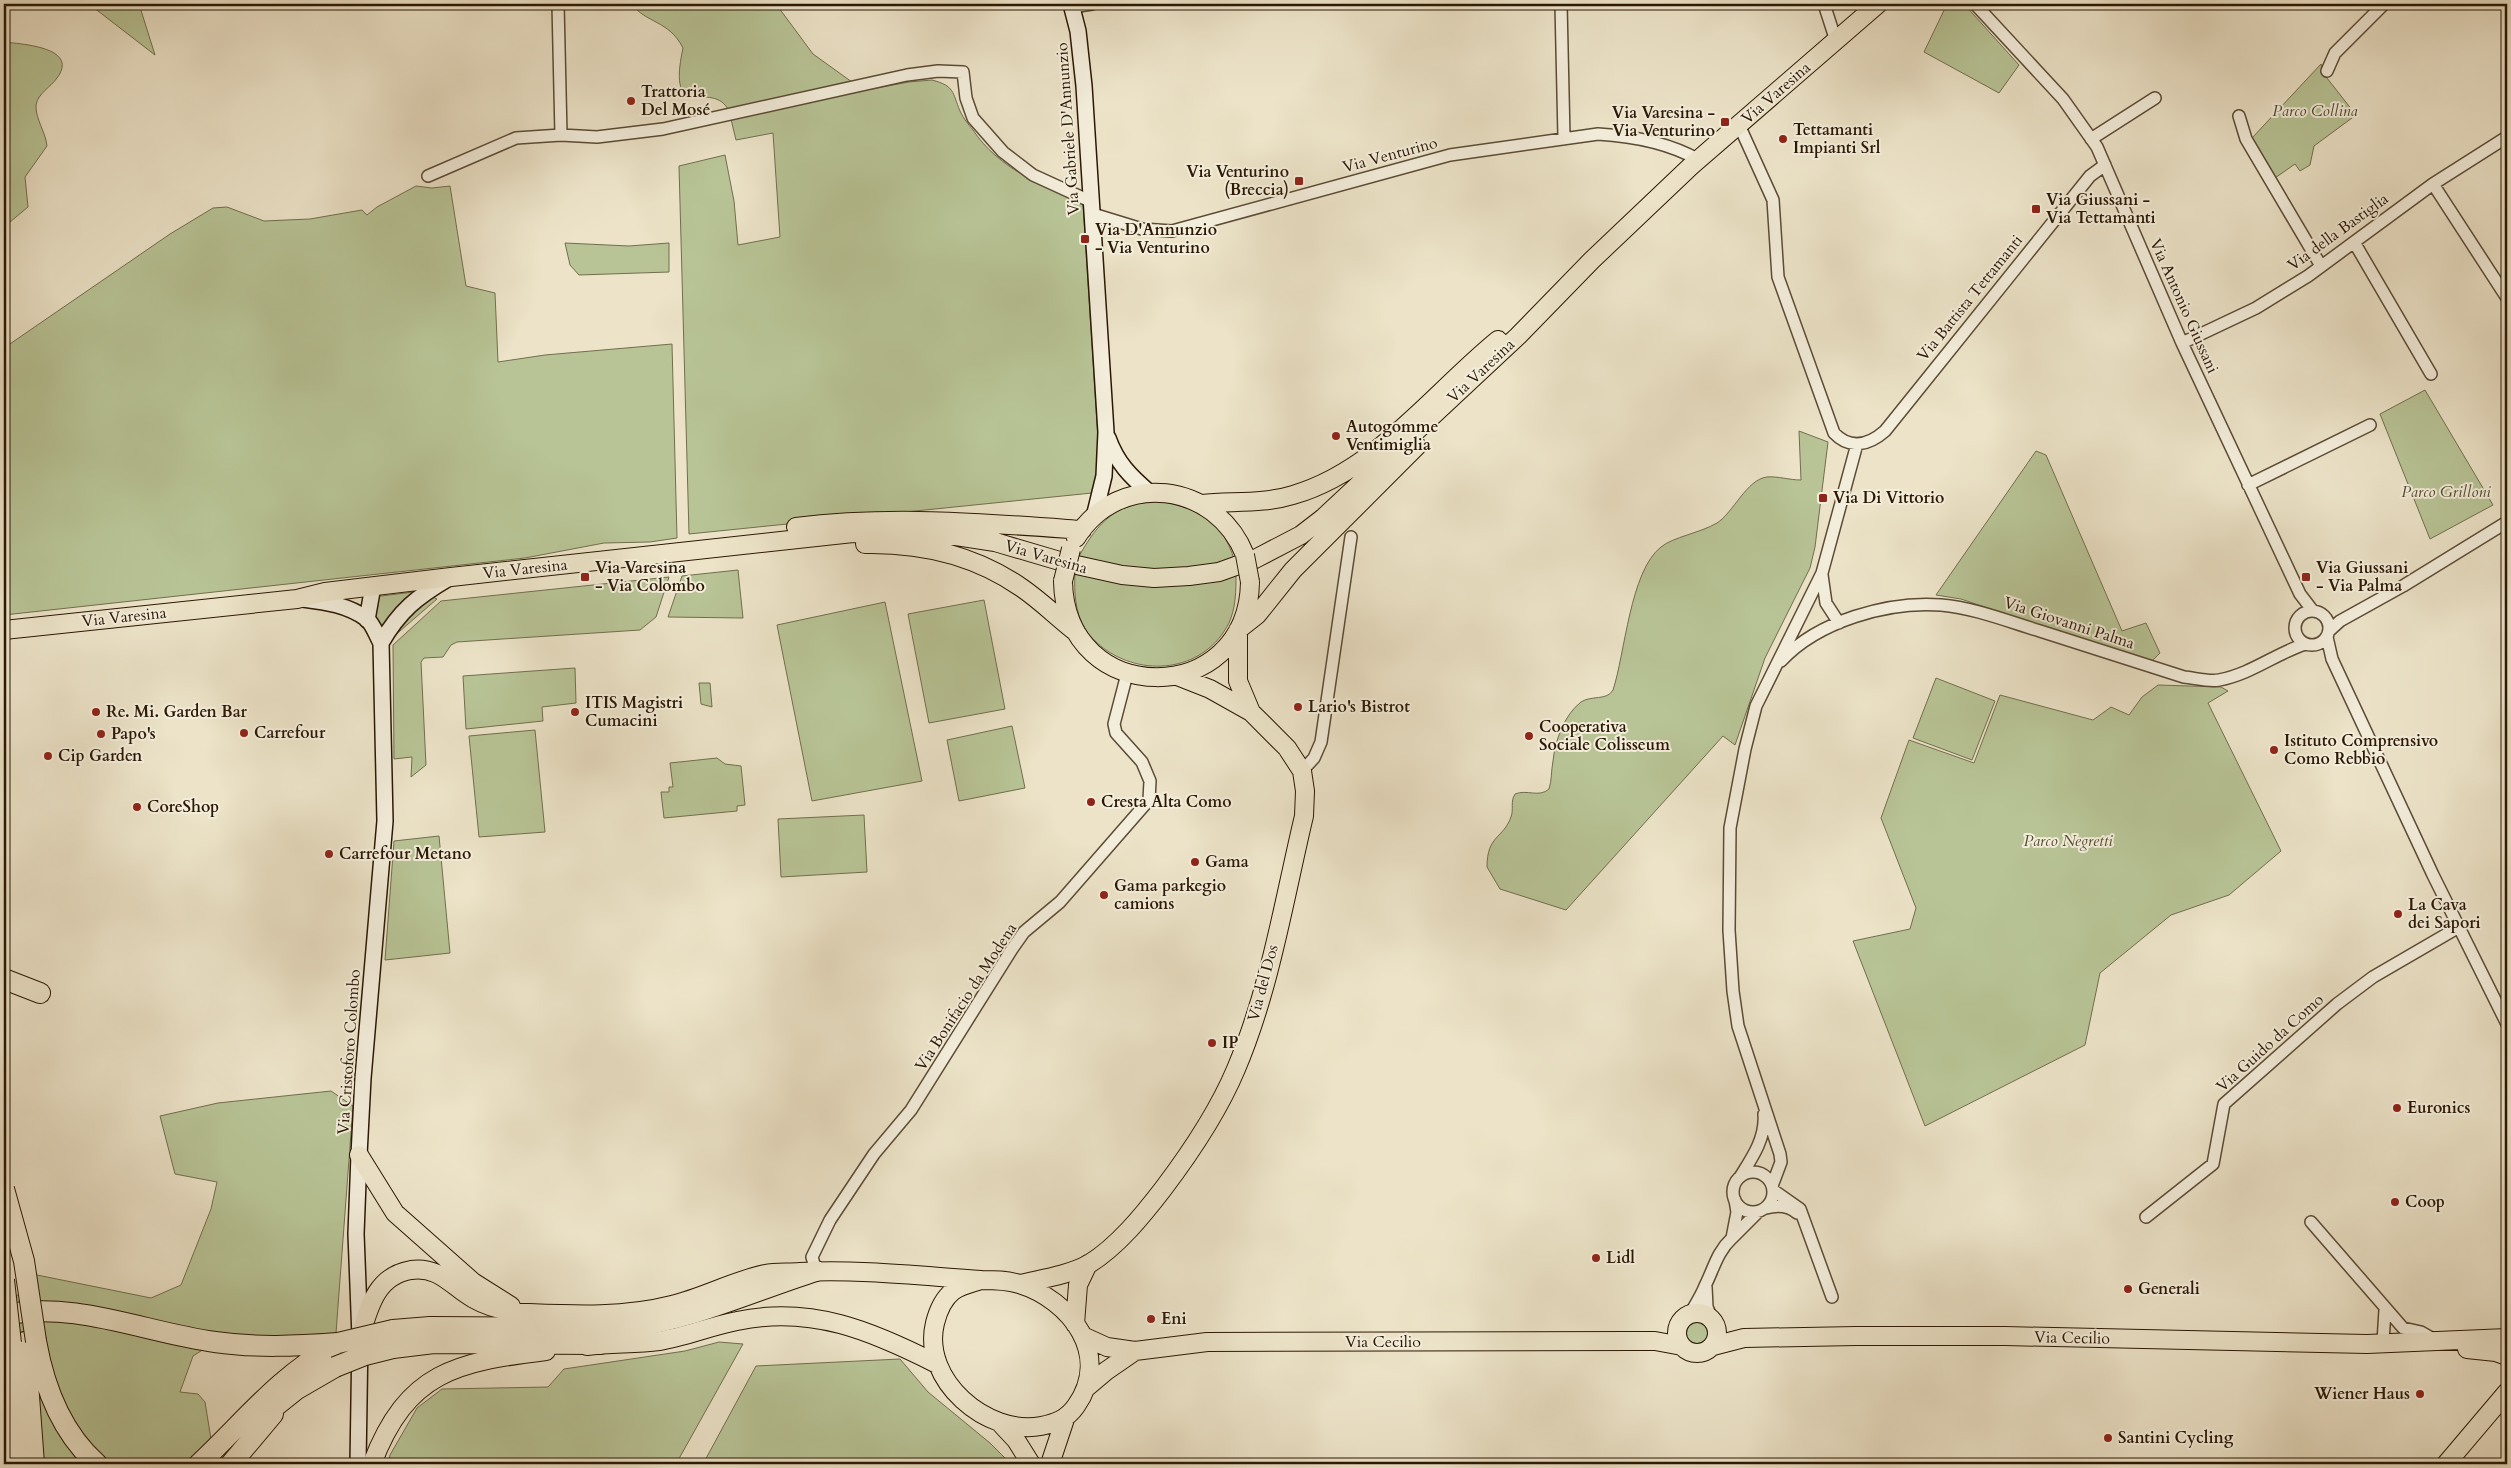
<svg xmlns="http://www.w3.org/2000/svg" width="2511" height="1468" viewBox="0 0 2511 1468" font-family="Cardo,serif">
<rect width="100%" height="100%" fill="#ece3c8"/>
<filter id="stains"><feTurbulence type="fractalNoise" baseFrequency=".004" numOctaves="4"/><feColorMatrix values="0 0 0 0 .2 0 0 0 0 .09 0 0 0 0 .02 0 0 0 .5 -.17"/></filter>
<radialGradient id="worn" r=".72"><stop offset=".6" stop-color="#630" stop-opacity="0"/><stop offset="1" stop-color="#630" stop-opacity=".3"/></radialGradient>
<path fill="#b8c496" stroke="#726e4d" d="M89 4H139L155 55Z
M632 4H776L813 54 852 82 729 111C712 77 666 127 683 48 669 20 645 23 632 4Z
M1947 4H1964L2019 65 1999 93 1924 52Z
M4 42C21 44 80 47 57 78 51 87 38 93 36 105 35 118 46 133 47 146L25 177 28 207 4 227Z
M2321 64 2323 73 2356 115 2314 146 2310 165 2300 171 2295 164 2275 178 2252 138Z
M932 80C955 86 952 92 960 111 963 118 968 124 973 130 998 168 1042 186 1083 203L1098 439 1096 483 1092 493 689 534 679 166 725 155 734 201 738 245 780 237 773 133 736 140 730 115 909 82Z
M416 186 432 188 450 186 466 286 495 293 498 362 545 355 672 344 677 538 650 542 604 543 525 558 4 615V348L170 234 213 208 227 207 264 221 310 219 362 210 367 215 377 207Z
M565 243 629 246 669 243V272L579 275 570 265Z
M2425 390 2493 505 2430 539 2380 414Z
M1799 431 1828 442 1815 547 1810 568 1765 658 1735 745 1723 736 1566 910 1500 889 1487 867C1487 835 1503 839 1511 817 1514 809 1510 802 1515 794 1527 789 1539 798 1549 789 1552 780 1551 771 1553 761 1555 741 1564 715 1581 702 1591 695 1607 701 1613 690 1625 654 1630 571 1661 547 1673 537 1700 533 1717 523 1733 513 1747 479 1767 477 1778 476 1789 480 1801 480Z
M2036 451 2046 455 2122 631 2146 623 2160 653 2150 663 1961 599 1936 595Z
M1162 501C1198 510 1222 520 1234 559L1186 570 1131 569 1078 558C1099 520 1116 503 1162 501Z
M738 570 743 618 668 617 682 576Z
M1075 573C1138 588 1173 590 1236 574 1236 591 1236 607 1229 623 1205 670 1147 678 1106 650 1099 645 1090 637 1085 629 1075 612 1074 592 1075 573Z
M669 577 656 617 640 630 457 642 451 645 443 657 424 658 421 662 426 765 411 777 412 757 394 759 393 645 441 601Z
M414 592 415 594 381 636 371 606 373 597Z
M433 597 437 599 393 637 394 630 424 601Z
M984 600 1005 709 929 723 908 614Z
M885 602 922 781 812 801 777 625Z
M575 668 576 703 542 707 543 721 466 729 463 676Z
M1936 678 1995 701 1972 760 1913 738Z
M699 683H710L712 707 701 704Z
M2158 685 2221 687 2228 691 2208 703 2281 851 2229 895 2171 915 2100 973 2085 1045 1925 1126 1853 941 1910 929 1916 908 1881 818 1909 740 1974 763 2000 695 2093 720 2111 707 2129 715 2142 697Z
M1012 726 1025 788 959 801 947 740Z
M535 730 545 832 479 837 469 736Z
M717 758 725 764 741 766 745 805 737 806V811L664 818 661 792H669V787H673L670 763Z
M864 815 867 872 781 877 778 819Z
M439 836 450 953 385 960 394 841Z
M331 1091 353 1106 336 1333 273 1337 226 1335 193 1356 180 1392 198 1394 205 1402 211 1439 201 1464H4V1296L34 1294 32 1274 151 1298 181 1285 211 1209 217 1182 175 1174 160 1116 218 1103Z
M1686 1333a11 11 0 1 1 22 0a11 11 0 1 1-22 0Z
M719 1342 743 1344 676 1464H388L390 1455 417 1408 442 1389 548 1387 564 1369 685 1351Z
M900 1359 928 1392 990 1443 1011 1464H703L756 1366Z"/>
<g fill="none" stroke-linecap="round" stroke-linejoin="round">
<defs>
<path id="street" d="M558 4 561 135 597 137 663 129 907 75 938 71 963 72 966 98 973 118 1003 152 1033 175 1092 202
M1561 4 1564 138
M1824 4 1836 41
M1975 4 2063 99 2097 147 2182 343 2300 594 2313 611
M1072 7 1092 4
M2327 71 2335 53 2384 4
M2239 116 2246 139 2321 266
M1739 125 1773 200 1778 277 1834 433C1850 450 1869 445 1885 431L2090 176 2105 165
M2091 139 2155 98
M428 176 516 138 561 135
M2433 184 2507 298
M1093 214 1142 229 1172 231 1450 155 1598 134C1632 136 1669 143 1699 160
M2354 242 2431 374
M2182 343 2256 308 2308 276 2433 184 2507 137
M2248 485 2370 425
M1822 575 1826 603 1839 623
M2295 628a17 17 0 1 1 34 0a17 17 0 1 1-34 0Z
M2329 631 2340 621 2403 586 2507 522
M2327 637 2332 659 2433 875 2507 1024
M1781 661C1818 621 1888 601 1941 605 1975 608 2007 621 2040 631 2088 646 2136 662 2184 677 2195 678 2209 682 2219 680 2251 674 2275 654 2305 644
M1302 771 1314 758 1321 742 1351 537
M1733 1192a20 20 0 1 1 40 0a20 20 0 1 1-40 0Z
M1740 1177C1752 1158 1766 1138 1764 1114
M1772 1186 1781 1162 1780 1154 1738 1026 1733 991 1729 930 1730 828 1745 749 1756 706 1822 573 1857 444
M1773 1190 1800 1209 1832 1297
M1735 1200 1737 1212 1732 1238 1759 1211
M1766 1208C1777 1205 1788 1205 1797 1213
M2146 1217 2213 1164 2224 1104 2337 1004 2373 977 2459 927
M2311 1222 2403 1328 2421 1332 2435 1340
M816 1271 812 1257 830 1220 874 1154 911 1110 1012 949 1024 932 1060 902 1149 800 1150 781 1142 762 1116 733 1114 724 1127 674
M1706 1287 1707 1307 1712 1319
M1690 1314C1695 1305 1701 1296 1705 1286 1714 1268 1717 1252 1732 1238
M2383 1342 2385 1310"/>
<path id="secondary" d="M1071 4 1078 31 1084 86 1106 432 1104 476 1094 517
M1108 438C1117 463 1130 476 1150 493
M303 599C326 602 348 605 367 619 373 624 377 636 381 643L385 821 363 1078 359 1155 356 1234 360 1337 358 1464
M367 620 373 586
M381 643C400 610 417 597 449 578"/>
<path id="primary" d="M1202 504C1232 501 1264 504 1293 495 1376 471 1433 393 1498 340
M796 527C892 515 986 523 1082 530
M1076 538C1119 469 1216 482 1245 555
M865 544C922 543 975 555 1022 588 1041 601 1058 618 1076 632
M1063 581C1065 709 1248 709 1250 582
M4 630 297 599 325 592 451 577 853 533 956 536 995 542 1063 562 1122 575 1154 578 1189 576 1219 572 1255 559 1301 535 1323 518 1518 336 1592 260 1691 166 1878 4
M1238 630 1257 615 1293 570 1417 446
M1238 631V681L1251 712
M359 1155 395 1213 473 1282 511 1306
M981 1280C994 1280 1007 1280 1019 1284 1071 1300 1112 1355 1076 1406 1067 1419 1056 1423 1041 1426 987 1436 921 1380 935 1323 938 1311 943 1299 953 1291 961 1285 972 1283 981 1280Z
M1020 1284C1041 1279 1069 1275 1089 1264 1118 1246 1143 1215 1163 1189 1191 1152 1218 1112 1236 1069 1270 989 1284 900 1304 816L1305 791 1302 771 1287 748 1251 712 1210 689 1177 676
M1677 1333a20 20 0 1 1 40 0a20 20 0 1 1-40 0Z
M1075 1324 1078 1285 1088 1264
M360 1337C369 1307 376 1276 411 1270 440 1266 452 1287 474 1299 491 1309 509 1312 529 1313 577 1315 625 1317 672 1305 704 1297 733 1281 765 1274 776 1272 788 1273 800 1272 860 1269 921 1276 981 1280
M1085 1337 1107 1347 1135 1351 1207 1342 1632 1341H1655L1682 1346
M587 1346C611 1343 635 1344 659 1341 685 1337 711 1326 737 1321 811 1305 872 1331 937 1364
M1713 1346 1744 1338 1856 1336H2005L2367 1344 2507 1338
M2467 1349 2496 1352 2507 1356
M1087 1387 1106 1371 1135 1351
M1002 1425 1016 1440 1031 1464
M372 1464C407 1371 457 1362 546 1351
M1050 1464 1065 1419
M2446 1464 2507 1392"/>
<path id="highway" d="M4 979 40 993
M4 1315C73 1300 147 1333 215 1342 256 1348 297 1346 338 1343
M393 1330 430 1327 627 1328C693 1319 753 1291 816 1271
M36 1341C44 1386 62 1433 97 1464
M25 1342 34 1464
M11 1343 19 1464
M393 1348 434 1343 600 1344
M257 1421 297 1389 335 1367
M199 1464C245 1421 277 1378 334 1346
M231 1464 273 1414"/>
</defs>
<use href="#street" stroke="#5b4b35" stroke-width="14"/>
<use href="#secondary" stroke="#2b1804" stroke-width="18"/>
<use href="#primary" stroke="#2b1804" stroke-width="20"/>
<use href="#highway" stroke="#2b1804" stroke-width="22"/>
<use href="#street" stroke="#f3eddb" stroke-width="11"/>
<use href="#secondary" stroke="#f3eddb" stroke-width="15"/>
<use href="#primary" stroke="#ece3c8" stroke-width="18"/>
<use href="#highway" stroke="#ece3c8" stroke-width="20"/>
<defs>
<path id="primary-bridge" d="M1245 555 1250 582
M1063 581 1071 549"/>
<path id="highway-bridge" d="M4 1189 24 1261 36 1341
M4 1280 11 1343
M338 1343 393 1330
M335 1367 365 1355 393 1348"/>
</defs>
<use href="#primary-bridge" stroke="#2b1804" stroke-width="20" stroke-linecap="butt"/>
<use href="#highway-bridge" stroke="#2b1804" stroke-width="22" stroke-linecap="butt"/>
<use href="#primary-bridge" stroke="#ece3c8" stroke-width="18"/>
<use href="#highway-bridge" stroke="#ece3c8" stroke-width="20"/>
</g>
<g fill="#8f2418" stroke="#f3eddb" stroke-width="2">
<circle cx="631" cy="101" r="5"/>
<rect x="1720" y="117" width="10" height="10" rx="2.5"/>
<circle cx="1783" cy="139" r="5"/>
<rect x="1294" y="176" width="10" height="10" rx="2.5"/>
<rect x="2031" y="204" width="10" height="10" rx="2.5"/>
<rect x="1080" y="234" width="10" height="10" rx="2.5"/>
<circle cx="1336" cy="436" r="5"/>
<rect x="1818" y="493" width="10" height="10" rx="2.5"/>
<rect x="580" y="572" width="10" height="10" rx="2.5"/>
<rect x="2301" y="572" width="10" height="10" rx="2.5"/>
<circle cx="1298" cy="707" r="5"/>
<circle cx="96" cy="712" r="5"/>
<circle cx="575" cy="712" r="5"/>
<circle cx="244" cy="733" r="5"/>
<circle cx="101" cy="734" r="5"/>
<circle cx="1529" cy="736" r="5"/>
<circle cx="2274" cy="750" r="5"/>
<circle cx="48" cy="756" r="5"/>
<circle cx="1091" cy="802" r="5"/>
<circle cx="137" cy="807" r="5"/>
<circle cx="329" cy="854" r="5"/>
<circle cx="1195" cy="862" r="5"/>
<circle cx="1104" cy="895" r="5"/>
<circle cx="2398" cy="914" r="5"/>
<circle cx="1212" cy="1043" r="5"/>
<circle cx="2397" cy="1108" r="5"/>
<circle cx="2395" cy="1202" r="5"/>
<circle cx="1596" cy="1258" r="5"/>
<circle cx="2128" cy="1289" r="5"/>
<circle cx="1151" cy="1319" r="5"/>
<circle cx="2420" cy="1394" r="5"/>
<circle cx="2108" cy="1438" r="5"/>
</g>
<g text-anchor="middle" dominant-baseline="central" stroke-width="4" stroke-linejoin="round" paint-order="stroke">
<g font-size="16" font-weight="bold" fill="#2b1804" stroke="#f3eddb" text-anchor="start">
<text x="641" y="92">Trattoria<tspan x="641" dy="18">Del Mosé</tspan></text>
<text x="1715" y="113" text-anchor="end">Via Varesina -<tspan x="1715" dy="18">Via Venturino</tspan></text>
<text x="1793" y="130">Tettamanti<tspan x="1793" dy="18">Impianti Srl</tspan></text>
<text x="1289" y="172" text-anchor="end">Via Venturino<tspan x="1289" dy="18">(Breccia)</tspan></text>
<text x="2046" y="200">Via Giussani -<tspan x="2046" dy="18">Via Tettamanti</tspan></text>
<text x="1095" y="230">Via D'Annunzio<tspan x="1095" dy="18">- Via Venturino</tspan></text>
<text x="1346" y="427">Autogomme<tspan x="1346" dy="18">Ventimiglia</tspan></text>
<text x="1833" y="498">Via Di Vittorio</text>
<text x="595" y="568">Via Varesina<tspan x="595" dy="18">- Via Colombo</tspan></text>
<text x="2316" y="568">Via Giussani<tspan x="2316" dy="18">- Via Palma</tspan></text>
<text x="585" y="703">ITIS Magistri<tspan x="585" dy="18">Cumacini</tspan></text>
<text x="1308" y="707">Lario's Bistrot</text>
<text x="106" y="712">Re. Mi. Garden Bar</text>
<text x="1539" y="727">Cooperativa<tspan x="1539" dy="18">Sociale Colisseum</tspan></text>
<text x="254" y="733">Carrefour</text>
<text x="111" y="734">Papo's</text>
<text x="2284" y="741">Istituto Comprensivo<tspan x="2284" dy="18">Como Rebbio</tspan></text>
<text x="58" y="756">Cip Garden</text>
<text x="1101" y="802">Cresta Alta Como</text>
<text x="147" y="807">CoreShop</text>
<text x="339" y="854">Carrefour Metano</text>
<text x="1205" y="862">Gama</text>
<text x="1114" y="886">Gama parkegio<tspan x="1114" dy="18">camions</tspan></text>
<text x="2408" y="905">La Cava<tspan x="2408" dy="18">dei Sapori</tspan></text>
<text x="1222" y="1043">IP</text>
<text x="2407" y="1108">Euronics</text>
<text x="2405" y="1202">Coop</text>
<text x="1606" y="1258">Lidl</text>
<text x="2138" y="1289">Generali</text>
<text x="1161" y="1319">Eni</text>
<text x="2410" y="1394" text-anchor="end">Wiener Haus</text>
<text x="2118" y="1438">Santini Cycling</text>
</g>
<g font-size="16" fill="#2b1804" stroke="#f3eddb">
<text transform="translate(1776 93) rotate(-41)">Via Varesina</text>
<text transform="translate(1068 129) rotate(-94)">Via Gabriele D'Annunzio</text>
<text transform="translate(1390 155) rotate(-15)">Via Venturino</text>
<text transform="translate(2338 232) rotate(-36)">Via della Bastiglia</text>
<text transform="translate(1970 298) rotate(-51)">Via Battista Tettamanti</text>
<text transform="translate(2184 306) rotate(66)">Via Antonio Giussani</text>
<text transform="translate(1481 371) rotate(-43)">Via Varesina</text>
<text transform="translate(1046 557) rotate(16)">Via Varesina</text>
<text transform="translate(525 569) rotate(-6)">Via Varesina</text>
<text transform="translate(124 617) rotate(-6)">Via Varesina</text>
<text transform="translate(2069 623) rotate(18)">Via Giovanni Palma</text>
<text transform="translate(1263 983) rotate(-75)">Via del Dos</text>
<text transform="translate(966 997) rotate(-57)">Via Bonifacio da Modena</text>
<text transform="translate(2270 1043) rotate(-42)">Via Guido da Como</text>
<text transform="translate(349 1052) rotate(-86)">Via Cristoforo Colombo</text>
<text transform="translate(2072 1338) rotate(1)">Via Cecilio</text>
<text x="1383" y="1342">Via Cecilio</text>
</g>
<g font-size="16" font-style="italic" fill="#554c30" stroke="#f3eddb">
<text x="2315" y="111">Parco Collina</text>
<text x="2446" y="492">Parco Grilloni</text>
<text x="2068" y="841">Parco Negretti</text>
</g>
</g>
<rect width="2511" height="1468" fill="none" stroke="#ece3c8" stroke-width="20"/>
<rect x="5" y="5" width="2501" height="1458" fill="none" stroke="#2b1804" stroke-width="2.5"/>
<rect x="10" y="10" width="2491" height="1448" fill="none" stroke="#2b1804"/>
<rect width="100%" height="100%" filter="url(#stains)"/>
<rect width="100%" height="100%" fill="url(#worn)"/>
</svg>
